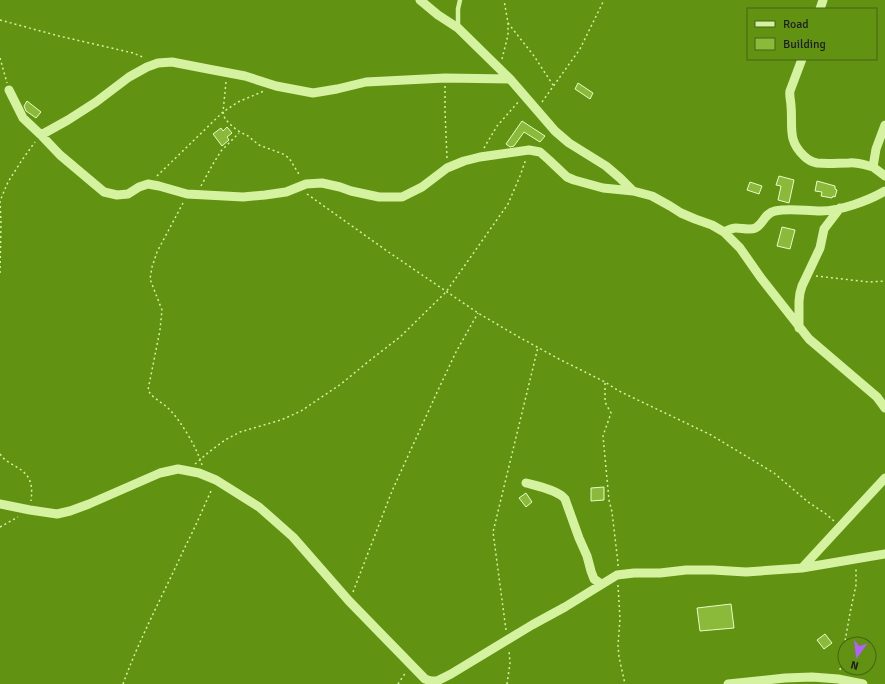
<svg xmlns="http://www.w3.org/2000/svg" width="885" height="684" viewBox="0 0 885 684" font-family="Signika,sans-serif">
<rect width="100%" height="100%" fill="#619212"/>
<path fill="#8bba3b" stroke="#e9fdc6" d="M578 83 593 93 590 99 575 89Z
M27 101 41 112 36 118 26 111 24 106Z
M522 121 545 136 540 142 524 132 514 146 510 147 506 144Z
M227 127 232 133 227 137 229 140 222 146 213 134 221 128 223 131Z
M779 176 794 180 789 203 778 200 781 186 776 185Z
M817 181 835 186V189L837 190 835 197 833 196 832 198 821 196 822 192 815 191Z
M750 182 762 186 759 194 747 190Z
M782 227 795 230 790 249 777 246Z
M604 487V500L591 501V488Z
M526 493 532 502 526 507 519 498Z
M731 604 734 628 700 631 697 608Z
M825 634 832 643 824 649 817 640Z"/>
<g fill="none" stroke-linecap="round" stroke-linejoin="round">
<path stroke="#d4f29f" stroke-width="1.5" stroke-dasharray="2 3" stroke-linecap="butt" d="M0 20 59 36 133 53 145 58
M508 23 534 56 553 85
M0 58 7 83
M502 59 508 35V23L504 0
M226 82 223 112 225 119 233 127 240 132 248 136 259 145 283 154 289 158 300 176
M445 86V111L447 158
M542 102 580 49 604 0
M484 148 497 126 519 101
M157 176 223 112 238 102 264 91
M201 186 213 164 221 151 239 133
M307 194 387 251 478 313 517 336 559 359 605 382 619 391 711 435 774 473 808 502 826 514 834 521
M183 203 157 252 152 267 150 279 162 310 160 330 148 390C153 399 162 402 169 409 181 421 197 448 202 465
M0 273 1 223 0 201 8 182 22 160 35 142
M816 276 869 282 885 281
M605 383V402L611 413 603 436 609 500 612 512 618 563V567
M0 454C4 460 10 463 15 466 31 475 33 484 31 501
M195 464 209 452 225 440 240 432 281 420 301 411 341 384 369 361 400 337 446 292 508 204 520 176 526 159
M0 527 18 517
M618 585 620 619 618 645 619 657 625 684
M353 592 392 491 439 388 456 352 478 313
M506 630 493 532 538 347
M840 670 850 613 856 585V567
M123 684C140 637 164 593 185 547 195 528 203 508 212 489
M398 684 406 672
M507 684 510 663 509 650"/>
<path stroke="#d4f29f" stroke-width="4.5" d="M458 28V9L460 0"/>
<path stroke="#d4f29f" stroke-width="9" d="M420 0 438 15 458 28 510 79 555 131 569 143 606 166 620 178 633 191 652 196 670 206 681 213 695 219 712 225 724 232 740 248 761 278 809 339 877 397 885 408
M820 9 823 0
M802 59 790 91C789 96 791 101 791 106 793 127 787 140 804 156 807 159 812 162 817 163 828 164 838 163 849 163 857 162 865 165 873 167
M9 90 23 118 41 135 60 155 104 192 117 195 128 194 139 187 148 184 159 186 187 194 243 197 265 195 286 192 306 184 322 183 340 187 351 191 379 197H402L422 187 447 168 464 161 480 157 529 150 540 152 549 160 567 177 574 180 603 188 633 191
M885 125 876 149 873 167 885 176
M41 135 68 120 96 102 129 77 147 67 158 63 172 62 208 69 245 76 276 86 313 93 337 89 366 82 445 78 510 79
M724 232C728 230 732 228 736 228 742 228 752 231 757 227 764 222 765 213 775 211 790 208 805 211 821 211 840 211 868 201 885 191
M799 328V301L800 293 802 286 820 248 824 229 840 208
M526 483C537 486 558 490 565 499L579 538 587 556 591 571 594 579 601 584
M0 504 30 510 57 514 70 511 89 504 160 473 178 469 199 473 216 480 259 507 293 537 349 601 425 679 431 681H437L451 674 532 625 565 607 617 575 634 573H660L686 570H713L746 572 802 568 885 554
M802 568 885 478
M728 684 785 678 812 677 838 679 863 684"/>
</g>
<rect x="747" y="8" width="130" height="52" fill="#619212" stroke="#466316"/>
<rect x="755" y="21" width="20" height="6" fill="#d4f29f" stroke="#466316"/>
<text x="783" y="28" font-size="12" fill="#1d1d1d">Road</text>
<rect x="755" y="38" width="20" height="12" fill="#8bba3b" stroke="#466316"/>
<text x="783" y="48" font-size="12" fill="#1d1d1d">Building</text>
<g transform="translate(857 656) rotate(195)"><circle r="19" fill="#619212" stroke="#466316"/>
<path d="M0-3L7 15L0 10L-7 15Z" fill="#b460ff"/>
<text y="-6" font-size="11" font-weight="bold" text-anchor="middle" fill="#1d1d1d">N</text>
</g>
</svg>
